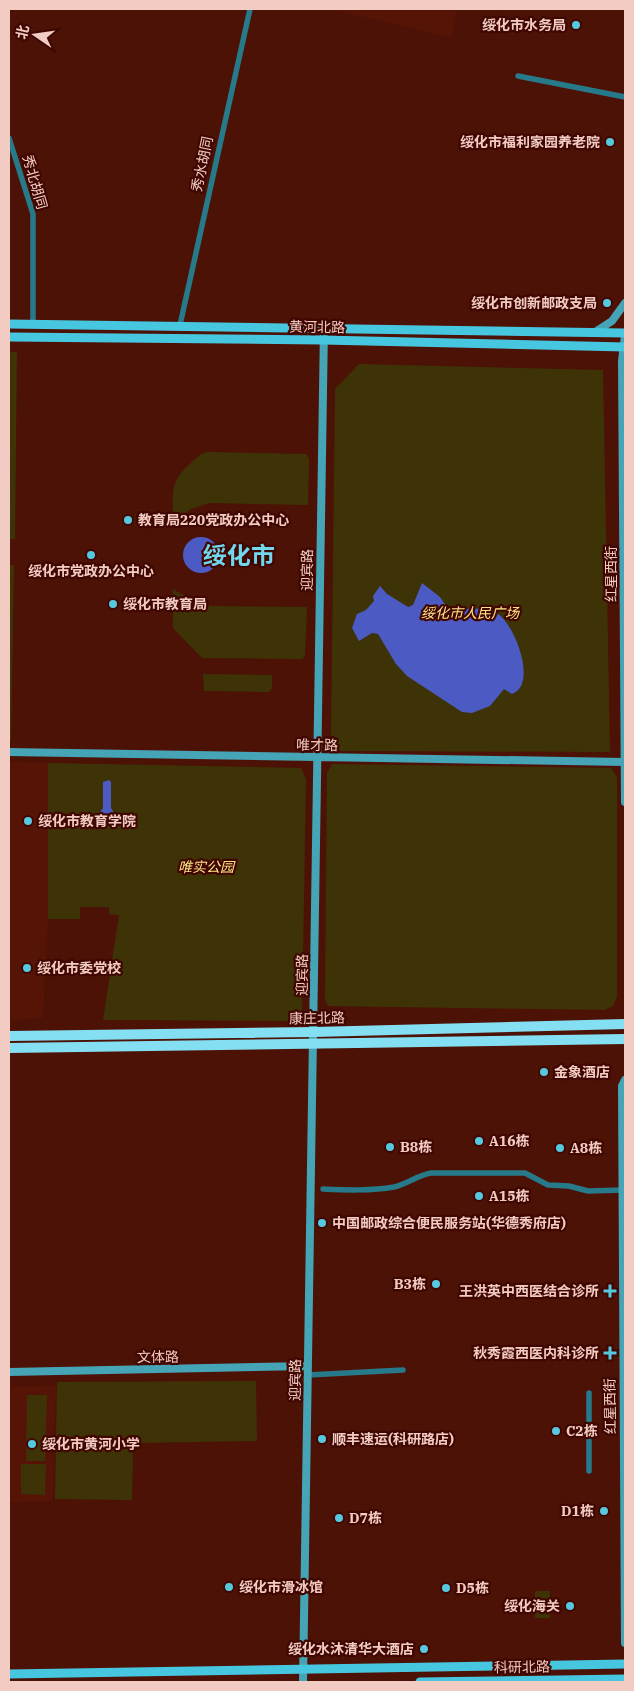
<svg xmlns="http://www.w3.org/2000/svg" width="634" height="1691" viewBox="0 0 634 1691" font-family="'IBM Plex Serif','Noto Sans SC',serif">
<rect width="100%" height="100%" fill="#4c1206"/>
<path fill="#561407" d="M330 9H457L451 38Z
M9 762 48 763V919L43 1018 9 1020Z
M56 1386 53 1501 9 1502V1387Z"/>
<path fill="#3e3307" d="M9 352H17L15 539H9Z
M359 364 603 370 610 752 341 751 334 745 331 735 335 389Z
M207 452 306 454 309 459 308 505 210 503 191 509 173 521C173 493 169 482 191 463 196 458 200 454 207 452Z
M9 565H14L11 741H9Z
M173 589 196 603 209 606 307 607 305 656 302 659 202 658 173 628Z
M203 674 272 675V688L269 692 204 691Z
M48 763 301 768 306 779 302 1019 299 1021 103 1020 119 915 109 914V907H80V919H48Z
M332 764 611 768 617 777V997L613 1006 604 1010 328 1006 325 1000 327 773Z
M256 1381 257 1441 133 1443 132 1500 55 1499 57 1382Z
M27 1395H47L45 1461H26Z
M21 1464H46L45 1495 21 1494Z
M535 1591H550V1618H535Z"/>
<path fill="#4c5ac4" d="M183 555a18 18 0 1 1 36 0a18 18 0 1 1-36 0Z
M422 583 440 597 448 609C463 611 484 605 498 614 515 625 538 685 512 694L504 689 490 706 472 713 462 712 407 676 396 664 378 634 372 633 359 641 352 628 357 614 366 610 374 601 373 596 380 586 387 594 408 607 413 605Z
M109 780 111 782V808L114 813 112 820 105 822 101 820 99 814 103 808V782Z"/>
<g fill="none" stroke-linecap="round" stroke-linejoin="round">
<path stroke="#277a8a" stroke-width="5.5" d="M518 76 625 97
M9 138 33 214V324
M180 325 250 9
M323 1189C346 1190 371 1191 394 1187 407 1184 418 1175 431 1173H525L548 1185 569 1186 588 1191 622 1190
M308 1375 403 1370
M589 1393V1471"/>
<path stroke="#46a4b7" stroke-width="8" d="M595 332 612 321 625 303
M625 335 622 361 625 802
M9 752 624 762
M625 1080 622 1086 625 1643
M9 1372 308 1366
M303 1682 324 327"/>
<path stroke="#47c6df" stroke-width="9" d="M9 324 625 333
M9 337 323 340 625 347
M9 1674 625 1664
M420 1682 625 1679"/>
<path stroke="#85dff2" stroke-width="10" d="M9 1036 314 1032 625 1024
M9 1048 625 1039"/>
</g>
<g fill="#56c9e1" stroke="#400600" stroke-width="2">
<circle cx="576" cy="25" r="5"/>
<circle cx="610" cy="142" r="5"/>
<circle cx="607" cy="303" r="5"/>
<circle cx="128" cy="520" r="5"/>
<circle cx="91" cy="555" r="5"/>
<circle cx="113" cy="604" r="5"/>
<circle cx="28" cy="821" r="5"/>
<circle cx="27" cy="968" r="5"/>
<circle cx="544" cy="1072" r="5"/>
<circle cx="479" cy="1141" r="5"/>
<circle cx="390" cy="1147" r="5"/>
<circle cx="560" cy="1148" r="5"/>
<circle cx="479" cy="1196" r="5"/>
<circle cx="322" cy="1223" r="5"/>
<circle cx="436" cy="1284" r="5"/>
<path d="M607.5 1283.5h5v5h5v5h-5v5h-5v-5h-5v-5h5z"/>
<path d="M607.5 1345.5h5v5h5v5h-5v5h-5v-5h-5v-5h5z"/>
<circle cx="556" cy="1431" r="5"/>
<circle cx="322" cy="1439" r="5"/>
<circle cx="32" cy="1444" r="5"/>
<circle cx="604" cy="1511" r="5"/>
<circle cx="339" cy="1518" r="5"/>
<circle cx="229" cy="1587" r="5"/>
<circle cx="446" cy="1588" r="5"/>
<circle cx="570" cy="1606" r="5"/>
<circle cx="424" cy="1649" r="5"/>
</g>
<g text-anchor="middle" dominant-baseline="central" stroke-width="4.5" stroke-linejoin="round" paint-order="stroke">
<g font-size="14" font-weight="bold" fill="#f2ccc3" stroke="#400600" text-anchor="start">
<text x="566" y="25" text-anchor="end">绥化市水务局</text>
<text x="600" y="142" text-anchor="end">绥化市福利家园养老院</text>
<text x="597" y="303" text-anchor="end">绥化市创新邮政支局</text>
<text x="138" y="520">教育局220党政办公中心</text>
<text x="91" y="571" text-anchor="middle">绥化市党政办公中心</text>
<text x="123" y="604">绥化市教育局</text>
<text x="38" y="821">绥化市教育学院</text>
<text x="37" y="968">绥化市委党校</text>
<text x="554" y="1072">金象酒店</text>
<text x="489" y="1141">A16栋</text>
<text x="400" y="1147">B8栋</text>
<text x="570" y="1148">A8栋</text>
<text x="489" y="1196">A15栋</text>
<text x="332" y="1223">中国邮政综合便民服务站(华德秀府店)</text>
<text x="426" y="1284" text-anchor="end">B3栋</text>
<text x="599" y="1291" text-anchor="end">王洪英中西医结合诊所</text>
<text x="599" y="1353" text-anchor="end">秋秀霞西医内科诊所</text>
<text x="566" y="1431">C2栋</text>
<text x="332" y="1439">顺丰速运(科研路店)</text>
<text x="42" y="1444">绥化市黄河小学</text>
<text x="594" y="1511" text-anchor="end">D1栋</text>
<text x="349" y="1518">D7栋</text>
<text x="239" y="1587">绥化市滑冰馆</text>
<text x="456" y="1588">D5栋</text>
<text x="560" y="1606" text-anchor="end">绥化海关</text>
<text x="414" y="1649" text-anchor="end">绥化水沐清华大酒店</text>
</g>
<g font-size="14" fill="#f2ccc3" stroke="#400600">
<text transform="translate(202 164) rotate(-78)">秀水胡同</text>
<text transform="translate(35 182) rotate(74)">秀北胡同</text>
<text transform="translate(317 327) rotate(1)">黄河北路</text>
<text transform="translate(307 570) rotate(-89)">迎宾路</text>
<text transform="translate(611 574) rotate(-90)">红星西街</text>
<text transform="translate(317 745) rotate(1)">唯才路</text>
<text transform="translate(302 975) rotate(-89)">迎宾路</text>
<text transform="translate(317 1018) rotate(-1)">康庄北路</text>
<text transform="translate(158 1357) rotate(-1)">文体路</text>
<text transform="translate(295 1380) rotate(-89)">迎宾路</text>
<text transform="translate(610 1406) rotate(-91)">红星西街</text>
<text transform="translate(522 1667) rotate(-1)">科研北路</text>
</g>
<g font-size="14" font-style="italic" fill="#fee386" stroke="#400600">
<text x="470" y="613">绥化市人民广场</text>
<text x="206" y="867">唯实公园</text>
</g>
<g font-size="24" font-weight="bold" fill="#71d7ed" stroke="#400600">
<text x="239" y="555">绥化市</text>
</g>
</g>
<rect width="634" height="1691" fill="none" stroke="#f2ccc3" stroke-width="20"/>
<g transform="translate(35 35) rotate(283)" stroke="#400600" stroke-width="4" paint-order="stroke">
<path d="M0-4L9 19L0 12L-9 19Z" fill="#f2ccc3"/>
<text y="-8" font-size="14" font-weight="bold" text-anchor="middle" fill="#f2ccc3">北</text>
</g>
</svg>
